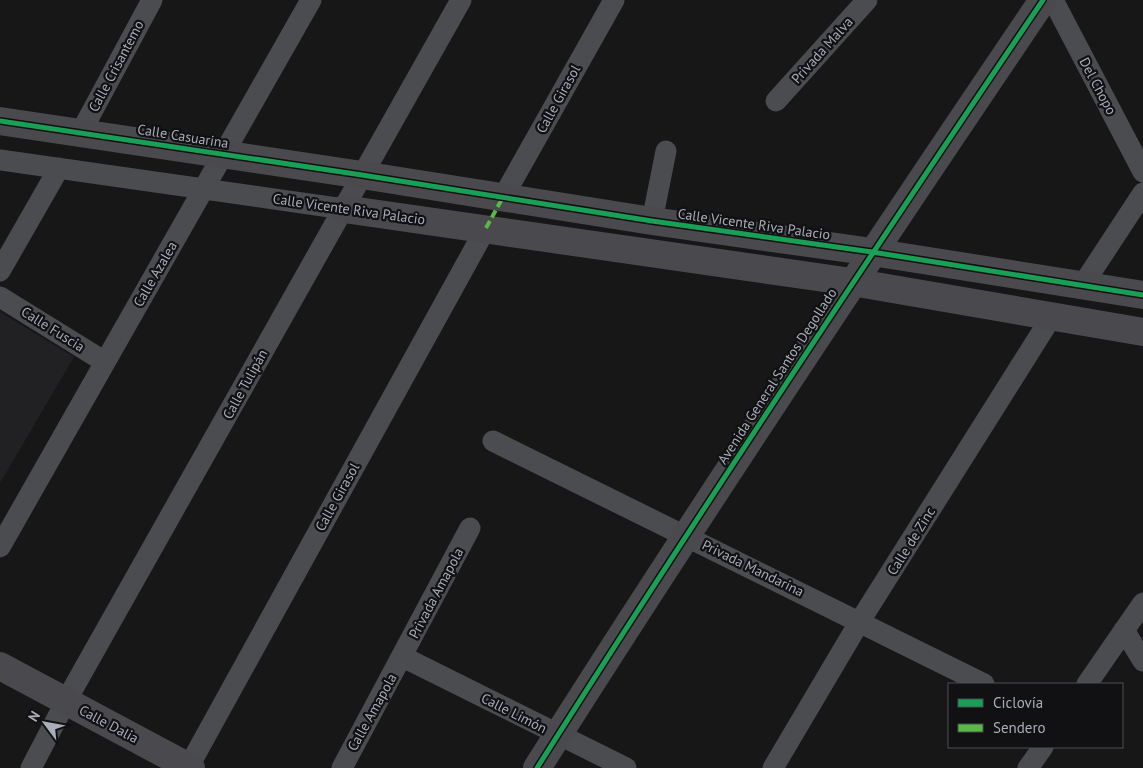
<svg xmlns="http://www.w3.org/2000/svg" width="1143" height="768" viewBox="0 0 1143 768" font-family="'PT Sans',sans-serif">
<rect width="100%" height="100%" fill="#171717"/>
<path fill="#212123" d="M0 312 74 357 0 483Z"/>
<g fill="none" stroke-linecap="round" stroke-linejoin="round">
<path stroke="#4b4c50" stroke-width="21" d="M1053 0 1143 172
M776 101 867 0
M81 132 152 0
M0 160 344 209
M502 199 614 0
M652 221 666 151
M0 271 59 168
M1082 286 1143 193
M0 297 105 362
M493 441 984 684
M0 547 311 0
M1124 630 1143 661
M403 657 626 768
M1087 684 1143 603
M189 766 486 228
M31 768 66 701 461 0
M342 768 470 528
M773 768 860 621 1052 316
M1028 768 1043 747"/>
<path stroke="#4a4a4e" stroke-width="28" d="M0 121 362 175 652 221 872 252 1143 295
M344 209 852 282 1143 332
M0 666 191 768
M537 768C701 509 871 254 1043 0"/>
<path stroke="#58b947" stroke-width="4" stroke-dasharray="8 4" stroke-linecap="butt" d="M486 228 502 199"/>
<defs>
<path id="cycleway" d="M0 121 362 175 652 221 872 252 1143 295
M537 768C701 509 871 254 1043 0"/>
</defs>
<use href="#cycleway" stroke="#111113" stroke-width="8"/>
<use href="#cycleway" stroke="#1a9f57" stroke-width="5"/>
</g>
<g text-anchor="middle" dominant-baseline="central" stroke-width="4.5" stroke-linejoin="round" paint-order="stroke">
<g font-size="14" fill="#a8adb8" stroke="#111113">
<text transform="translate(822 50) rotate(-48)">Privada Malva</text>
<text transform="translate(116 66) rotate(-62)">Calle Crisantemo</text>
<text transform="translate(1098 86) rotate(62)">Del Chopo</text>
<text transform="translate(558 99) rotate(-61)">Calle Girasol</text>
<text transform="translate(183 136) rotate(9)">Calle Casuarina</text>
<text transform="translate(349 209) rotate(8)">Calle Vicente Riva Palacio</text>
<text transform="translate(754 224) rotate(8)">Calle Vicente Riva Palacio</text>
<text transform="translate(155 274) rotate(-60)">Calle Azalea</text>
<text transform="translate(53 329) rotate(32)">Calle Fuscia</text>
<text transform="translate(777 376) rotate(-57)">Avenida General Santos Degollado</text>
<text transform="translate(245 384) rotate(-61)">Calle Tulipán</text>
<text transform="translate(337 497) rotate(-61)">Calle Girasol</text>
<text transform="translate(911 541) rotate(-58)">Calle de Zinc</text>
<text transform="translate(753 568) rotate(26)">Privada Mandarina</text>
<text transform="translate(436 593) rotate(-62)">Privada Amapola</text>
<text transform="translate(372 712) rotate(-61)">Calle Amapola</text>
<text transform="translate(514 713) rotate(27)">Calle Limón</text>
<text transform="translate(109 724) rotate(28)">Calle Dalia</text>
</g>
</g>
<rect x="948" y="683" width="175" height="65" fill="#111113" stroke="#4d4f55"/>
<rect x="958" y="699" width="25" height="8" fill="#1a9f57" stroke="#4d4f55"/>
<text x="993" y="708" font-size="15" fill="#a8adb8">Ciclovía</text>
<rect x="958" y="724" width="25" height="8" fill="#58b947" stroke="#4d4f55"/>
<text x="993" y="733" font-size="15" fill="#a8adb8">Sendero</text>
<g transform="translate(45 723) rotate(302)" stroke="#111113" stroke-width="4" paint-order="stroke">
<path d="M0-4L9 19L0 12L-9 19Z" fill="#a8adb8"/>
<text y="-8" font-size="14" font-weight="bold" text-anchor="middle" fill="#a8adb8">N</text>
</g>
</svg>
